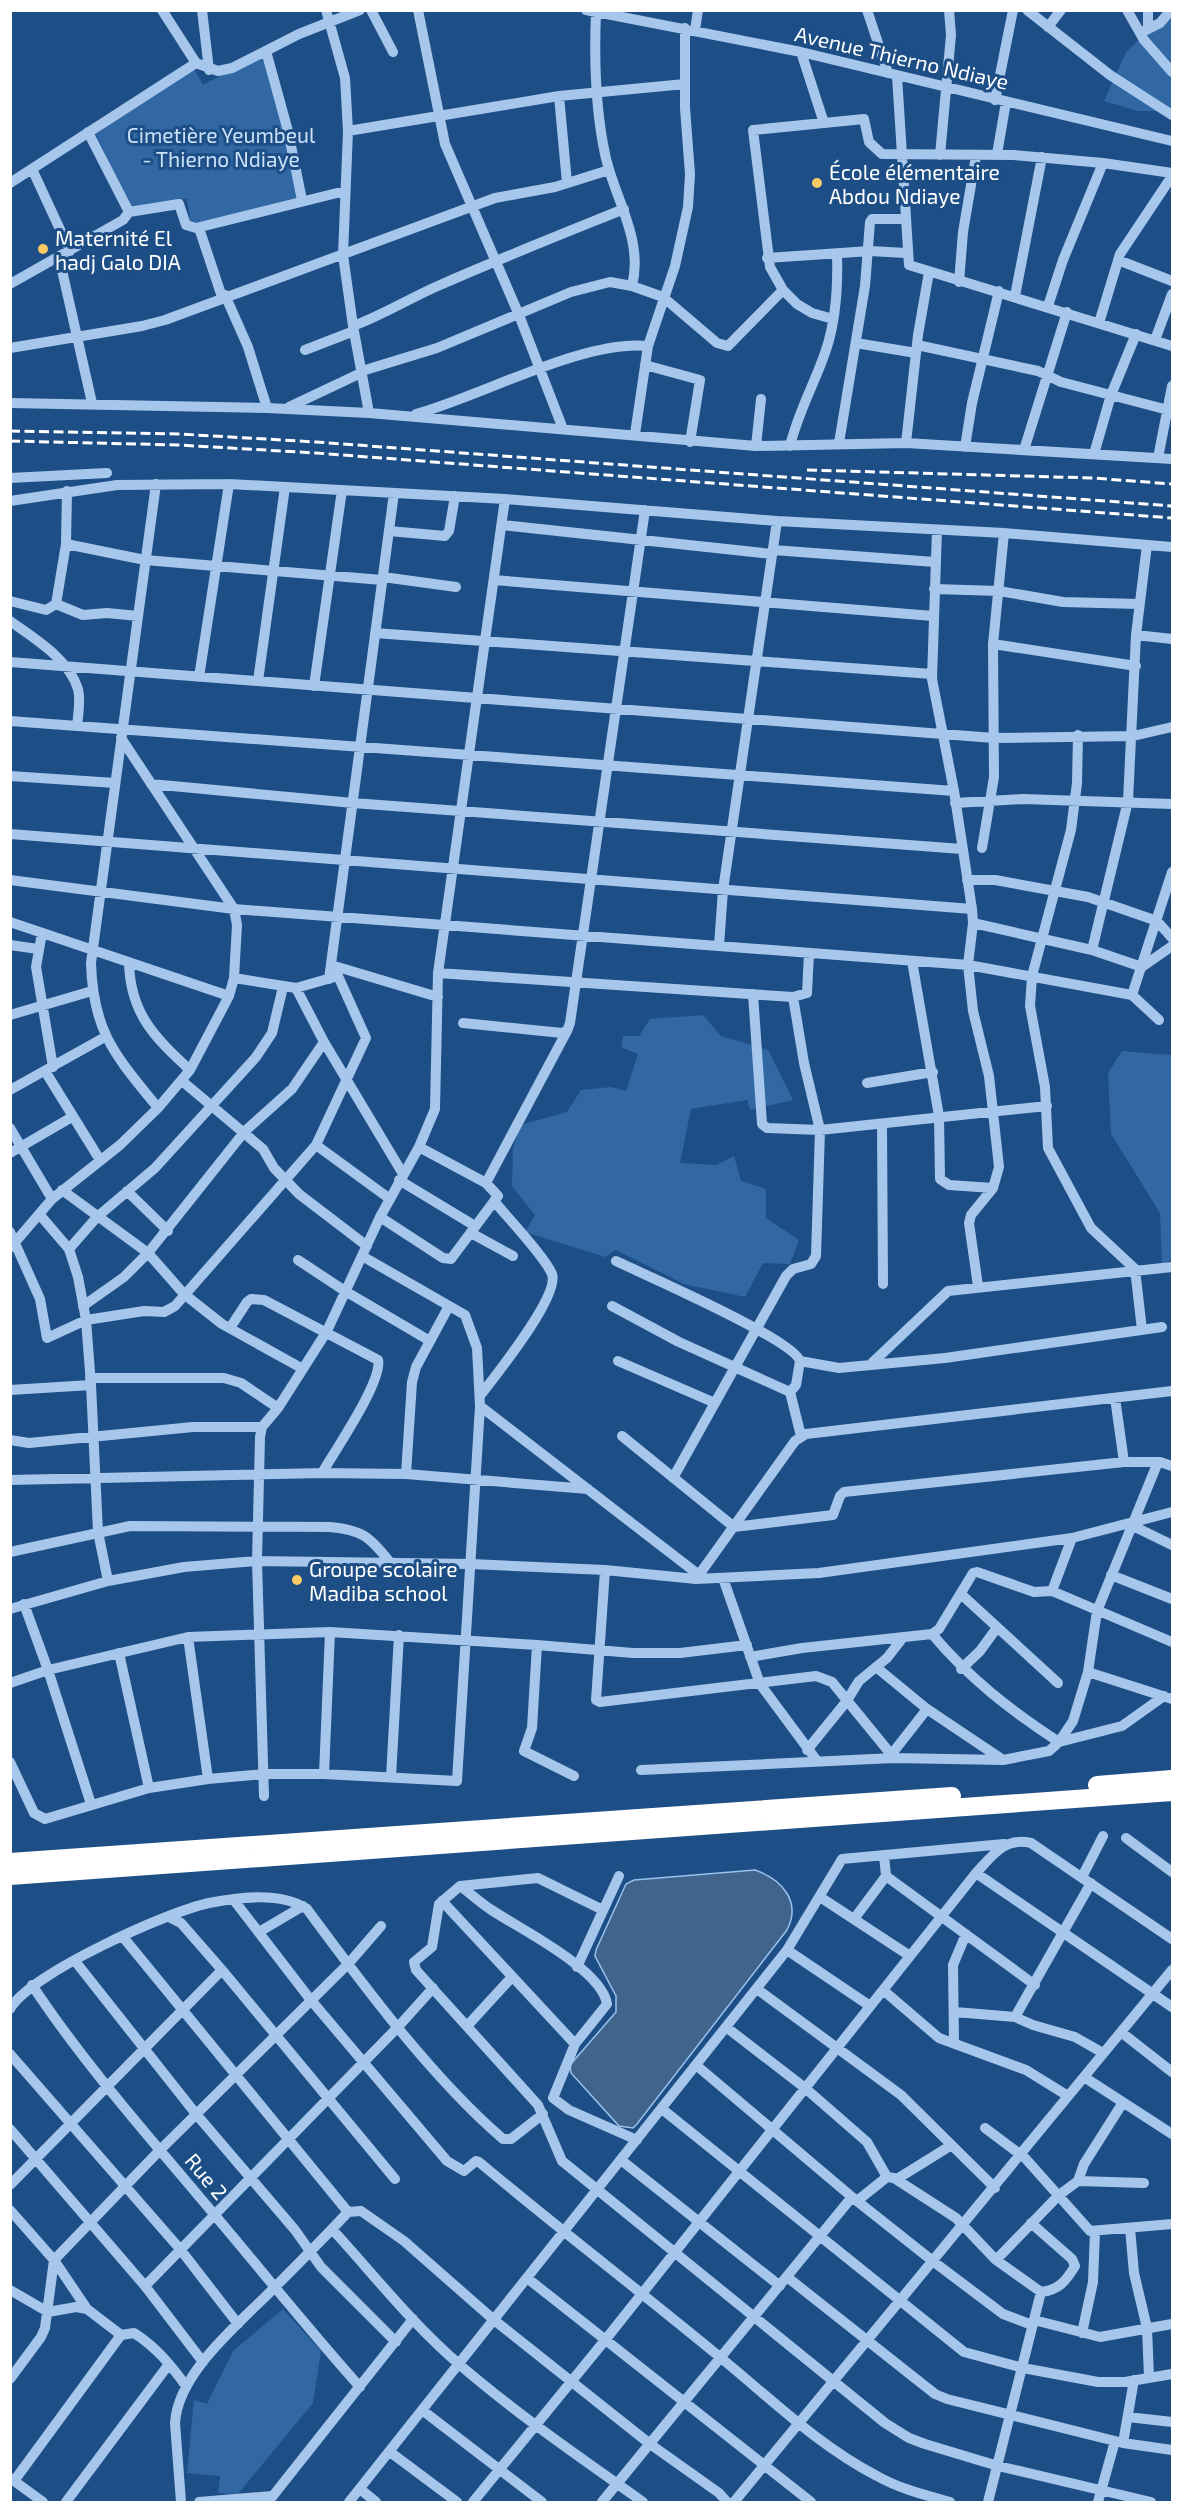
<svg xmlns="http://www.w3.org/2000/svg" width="1183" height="2513" viewBox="0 0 1183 2513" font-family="'Exo 2',sans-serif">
<rect width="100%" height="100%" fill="#1d4e86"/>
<path fill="#3168a4" d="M1168 11H1172V111H1137L1104 101 1126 52Z
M267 51 299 197 191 225 187 199 130 208 96 134 193 67 203 85Z
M703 1015 721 1036 768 1050 793 1100 750 1110 747 1100 691 1109 680 1163 717 1165 734 1156 741 1181 766 1189V1218L799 1240 790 1264 763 1263 745 1297 684 1284 616 1250 605 1257 525 1232 535 1215 512 1186 513 1149 520 1125 567 1112 581 1090 611 1087 626 1091 638 1054 621 1047 623 1036H639L650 1019Z
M1122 1051 1172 1055V1260L1162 1264 1160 1213 1111 1134 1108 1073Z
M283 2309 321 2351 313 2403 237 2495 218 2493 220 2476 187 2473 194 2400 207 2404 233 2351Z"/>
<path fill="#40648c" stroke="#99c2ed" stroke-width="1.5" d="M755 1870C781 1879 802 1901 787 1930L637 2124 633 2128 619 2126 571 2073 570 2065 616 2012V1996L595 1956 596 1950 626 1884 634 1880Z"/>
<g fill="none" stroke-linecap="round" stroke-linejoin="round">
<path stroke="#a6c7eb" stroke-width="10" d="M162 10 196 63 218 71 232 68 299 34 360 10
M202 10 209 70
M326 10 345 78 348 131 343 255 353 326 369 413
M371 10 393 52
M418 10 445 144 519 315 563 429
M586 10 801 52 1172 141
M867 10 888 73
M1027 10 1110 75 1172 115
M1127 10 1144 40 1172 72
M596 12C594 60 595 107 605 154 614 198 644 239 632 286
M1048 27 1061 10
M1148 28V10
M695 30 698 10
M1140 33 1160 23 1171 10
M266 51 288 131 302 200
M801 52 824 123
M897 76 909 265 1172 346
M559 96 567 183
M995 100 1013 10
M348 131 559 96 685 84
M88 132 129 212
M997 154 1006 102
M940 155 951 35 949 10
M32 169 70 251
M10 183 196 63
M199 228 222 297
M59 257 92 403
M767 258 870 251 906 253
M1118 260 1172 281
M959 282 963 232 976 156
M10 284 123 220 129 212 179 204 186 225 196 228 345 191
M225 295 248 347 267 408
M1015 296 1042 157
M1048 306 1063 260 1103 163 1172 173
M833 319 812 313 797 304 783 290 770 267 753 130 864 119 869 142 882 154 1014 155 1103 163
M1099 323 1120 254 1172 176
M353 326C383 315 410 298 440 285 501 258 562 234 624 209
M1155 340 1172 294
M856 343 916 353
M917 345 1038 371 1061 382 1172 411
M10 348 142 326 165 320 495 198 555 187 609 170
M305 350 354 331
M645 365 700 380 690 442
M362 371 437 348 571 292 610 282 632 286 663 297 717 343 728 346 783 290
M10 403 267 408 369 413 756 446 906 443 1172 459
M289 407 363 372
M416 414C482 396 584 339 648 346
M635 434 648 346 675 266 688 207 690 174 685 108V28
M839 443 865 286 870 222 872 219H905
M906 443 918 335 929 272
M756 446 761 399
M790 446C798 412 815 383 826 350 836 320 838 286 837 254
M965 447 972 403 999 291
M1024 450 1067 312
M1094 454 1111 395 1136 334
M1158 458 1172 386
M10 478 107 473
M156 484 91 963C93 1033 116 1056 158 1108
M10 501 117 485 229 484 505 499 777 521 1004 533 1172 547
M502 525 772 554
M937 530 932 679 954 791 972 909 973 923 968 965 973 1011 989 1076 999 1167 993 1188 971 1215 969 1223 978 1286
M389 531 445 536 449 531 455 496
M66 544 145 560 382 580
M773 550 935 562
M383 577 456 587
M494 580 933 616
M934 589 999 591 1063 602 1139 604
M10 601 46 610 56 604 83 615 107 613 138 616
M56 604 66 544 67 491
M10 621C35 639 69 659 78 689 81 701 78 715 77 726
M375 633 932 674
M1136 635 1172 639
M993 644 1136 666
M10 662 994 738 1133 736 1172 727
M199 677 229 484
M258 681 285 487
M314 686 342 490
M10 721 954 791
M1078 735 1077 783 1071 830 1032 976 1030 1006 1045 1087 1048 1148 1091 1228 1135 1269 1142 1330
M10 776 115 783
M151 784 353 803 962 849
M955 803 1023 799 1172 804
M10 834 972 909
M982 848 994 777 993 644 1004 533
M10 880 234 909 968 965 1132 995 1159 1020
M967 880H995L1088 897 1157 921 1172 938
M10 922 229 996
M973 923 1092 950 1142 967 1172 946
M42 933 36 967 53 1067
M10 945 38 949
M719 946 723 890 777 521
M1092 950 1128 801 1136 635 1147 545
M912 961 939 1116 940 1179 949 1185 993 1188
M129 962C130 1013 154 1037 190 1070
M331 965 438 997
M438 973 793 997 807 993 809 953
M329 979 394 493
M296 988 324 1042 403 1174
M753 994 762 1124 767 1128 820 1130 1047 1106
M1132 995 1172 872
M10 1015 92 991
M463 1023 562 1033 567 1031 570 1023 645 510
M45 1071 100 1160
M182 1081 263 1149 274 1168 299 1194 367 1246
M867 1083 933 1072
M10 1090 105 1037
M882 1124 883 1284
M10 1128 52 1199
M316 1145 390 1199
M10 1153 72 1117
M399 1180 475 1226
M486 1183 567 1031
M62 1190 148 1253 184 1294 222 1324 303 1369
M127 1191 168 1231
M40 1215 69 1249 78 1277 86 1320 91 1385 98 1532 108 1581
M380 1217 443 1258 451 1259 498 1196 486 1183 419 1147
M10 1232 40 1299 47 1338 86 1320 144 1311 164 1312 175 1306 316 1145 366 1038 338 976 296 988 234 978
M471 1233 513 1256
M11 1247 52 1199 120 1145 158 1108 190 1070 229 996 234 978 237 925 234 909 121 738
M69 1249 97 1217 155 1168 256 1057 272 1033 283 987
M298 1260 345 1291 430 1341
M616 1261C645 1275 793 1339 800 1361L796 1385 790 1392
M83 1306 124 1277 148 1253 245 1131 292 1089 324 1042
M612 1306 679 1342 790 1392
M230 1328 247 1302 251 1299 264 1300 378 1360C383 1381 334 1452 322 1473
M618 1361 715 1403
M800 1361 839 1368 945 1358 1162 1327
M871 1364 948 1291 1172 1267
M90 1378H224L241 1383 278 1408
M10 1390 91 1385
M790 1392 801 1436
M480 1396C495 1376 560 1296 552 1274 545 1257 507 1217 494 1201
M1115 1398 1124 1462
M480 1406 699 1575
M622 1436 734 1527 833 1515 840 1496 844 1492 1124 1462H1160L1172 1466
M10 1440 29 1443 193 1427H262
M406 1474 412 1382 416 1367 449 1306
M673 1478 786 1276 793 1269 811 1264 816 1256 820 1130 804 1063 793 997
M10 1480 322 1473 406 1474 588 1489
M1133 1526 1172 1545
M10 1552 130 1526 330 1527C362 1530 369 1536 389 1561
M605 1570 596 1700 600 1702 816 1676 832 1682 894 1758
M1111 1575 1172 1599
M723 1578 760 1684 817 1761
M696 1579 795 1441 806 1434 1172 1391
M1052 1591 1072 1538
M962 1595 1058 1683
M24 1604 48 1670 91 1804
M10 1609 108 1581 184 1567 257 1561 471 1564 605 1570 696 1579 819 1573 1072 1538 1172 1512
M932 1634C969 1678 1011 1711 1059 1742
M188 1637 208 1779
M537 1645 532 1728 524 1751 574 1776
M119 1653 149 1788
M750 1657 802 1648 932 1634 939 1629 973 1573 977 1572 1034 1592 1052 1591 1172 1642
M876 1667 927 1709 1003 1760
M961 1669 980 1651 996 1629
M1088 1672 1172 1699
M10 1683 48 1670 188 1637 330 1632 537 1645 633 1653H680L747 1645
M1059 1742 1122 1726 1164 1696
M807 1750 846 1702 859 1681 887 1658 901 1640
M891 1755 927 1709
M10 1762 34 1813 45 1819 149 1788 208 1779 264 1774H324L457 1781 480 1406 477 1348 465 1315 362 1256
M641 1770 894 1758 1003 1760 1049 1751 1059 1742 1073 1721 1088 1672 1097 1611 1158 1462
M324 1774 330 1632
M391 1777 399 1635
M264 1796 257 1561 260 1437 262 1427 278 1408 327 1331 380 1217 419 1147 435 1109 438 973 505 499
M1126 1838 1172 1872
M976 1873 1172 2007
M886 1876 1035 1985
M1082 1877 1103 1836
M460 1886C470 1893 479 1902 490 1909 518 1928 602 1969 607 2004L575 2044 553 2098 569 2110 637 2140
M820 1897 910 1956
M233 1899 310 1999 447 2161 464 2171 476 2161 479 2162C559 2229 641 2292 721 2358 771 2399 819 2446 877 2476 900 2489 925 2495 950 2502
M442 1901 575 2044
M603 1910 538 1878 460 1886 439 1904 432 1947 414 1962 416 1970 538 2105 562 2161 885 2423 909 2438 925 2444 998 2466 1151 2502
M169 1917 181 1923 222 1970 395 2179
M854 1919 886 1876 884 1855
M259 1932 303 1906
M123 1937 348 2212
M787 1950 870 2006
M75 1961 196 2114 295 2230 321 2267 396 2342
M577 1967 619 1876
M32 1985C84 2064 152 2140 213 2213 262 2271 309 2330 360 2387
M757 1989 901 2095 995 2188
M883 1990 939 2038 1026 2070 1068 2096
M10 2009C29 1974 169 1911 209 1903 238 1897 282 1892 307 1909 363 1985 432 2078 503 2139H511L543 2114
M955 2012 1015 2017 1033 2025 1075 2037 1103 2053
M1015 2017 1091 1883
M468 2025 512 1977
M726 2027 805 2088 867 2142 887 2177
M1121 2032 1172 2072
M954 2042 953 1965 966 1934
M10 2054 180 2249 238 2324
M696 2065 852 2197 934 2262 1003 2314 1032 2325
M1084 2077 1172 2134
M662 2109 964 2352 1023 2368 1098 2382H1125L1172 2374
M985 2128 1025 2158 1090 2231 1172 2224
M10 2129 145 2286 203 2362
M621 2160 780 2286
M897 2179 950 2146
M1078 2181 1144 2183
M10 2185 222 1970
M857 2201 887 2177 894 2178 956 2218 996 2260 1041 2292C1059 2290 1066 2281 1075 2266L1072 2259 1031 2223
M10 2210 54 2260 87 2309
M1130 2228 1134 2273 1147 2328 1149 2377
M332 2229C374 2275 413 2325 460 2365 518 2415 581 2458 643 2502
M996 2260 1059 2195 1078 2181 1084 2164 1122 2104
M787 2277 935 2394 947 2399 1123 2443 1172 2450
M527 2278 811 2502
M145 2286 398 2027 433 1988
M10 2290 48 2312 76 2307 87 2309 121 2335
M1034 2320 1100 2337 1172 2324
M1082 2333 1093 2282 1095 2232
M10 2379 41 2337 45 2328 54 2260 160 2150 349 1963 381 1926
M422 2410 542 2502
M1128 2417 1172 2422
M1123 2443 1134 2380
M390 2452 457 2502
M10 2478 43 2502
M14 2481 121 2335 134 2333C156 2347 171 2365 186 2386
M360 2489 376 2502
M66 2502 169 2364
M181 2502 175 2423C178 2372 240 2323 274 2288 299 2263 324 2238 348 2212L361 2211 404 2241 494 2320 650 2444 719 2493 727 2502
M199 2502 273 2496
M268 2502 413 2319
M349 2502 787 1950 842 1859 1004 1844
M473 2502 606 2339 976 1873C993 1855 1004 1837 1031 1843L1172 1939
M602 2502 852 2197
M734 2502 1172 1970
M988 2502 1041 2292
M1098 2502 1115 2441"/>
<path stroke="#fff" stroke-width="18" d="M1097 1785 1172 1779
M10 1862 952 1796
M10 1876 1172 1792"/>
<path stroke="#fff" stroke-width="3" stroke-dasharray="10 4.5" stroke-linecap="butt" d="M10 431 179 434 316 442 1172 506
M10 441 178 445 316 453 1172 518
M807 470 1093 478 1172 484"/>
</g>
<g fill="#facb64" stroke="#1d4e86" stroke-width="2">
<circle cx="817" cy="183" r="6"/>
<circle cx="43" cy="249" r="6"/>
<circle cx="297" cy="1580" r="6"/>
</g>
<g text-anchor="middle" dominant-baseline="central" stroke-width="6" stroke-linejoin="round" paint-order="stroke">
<g font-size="21" fill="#fff" stroke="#1d4e86">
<text transform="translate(902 57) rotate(13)">Avenue Thierno Ndiaye</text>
<text transform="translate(207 2176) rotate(50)">Rue 2</text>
</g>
<g font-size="21" fill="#cbe1f8" stroke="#1d4e86">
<text x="221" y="134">Cimetière Yeumbeul<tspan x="221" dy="24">- Thierno Ndiaye</tspan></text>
</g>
<g font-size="21" fill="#fff" stroke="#1d4e86" text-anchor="start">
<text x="829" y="171">École élémentaire<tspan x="829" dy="24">Abdou Ndiaye</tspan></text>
<text x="55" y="237">Maternité El<tspan x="55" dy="24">hadj Galo DIA</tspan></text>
<text x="309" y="1568">Groupe scolaire<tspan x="309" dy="24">Madiba school</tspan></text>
</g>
</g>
<rect width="1183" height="2513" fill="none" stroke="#ffffff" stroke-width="24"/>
</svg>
